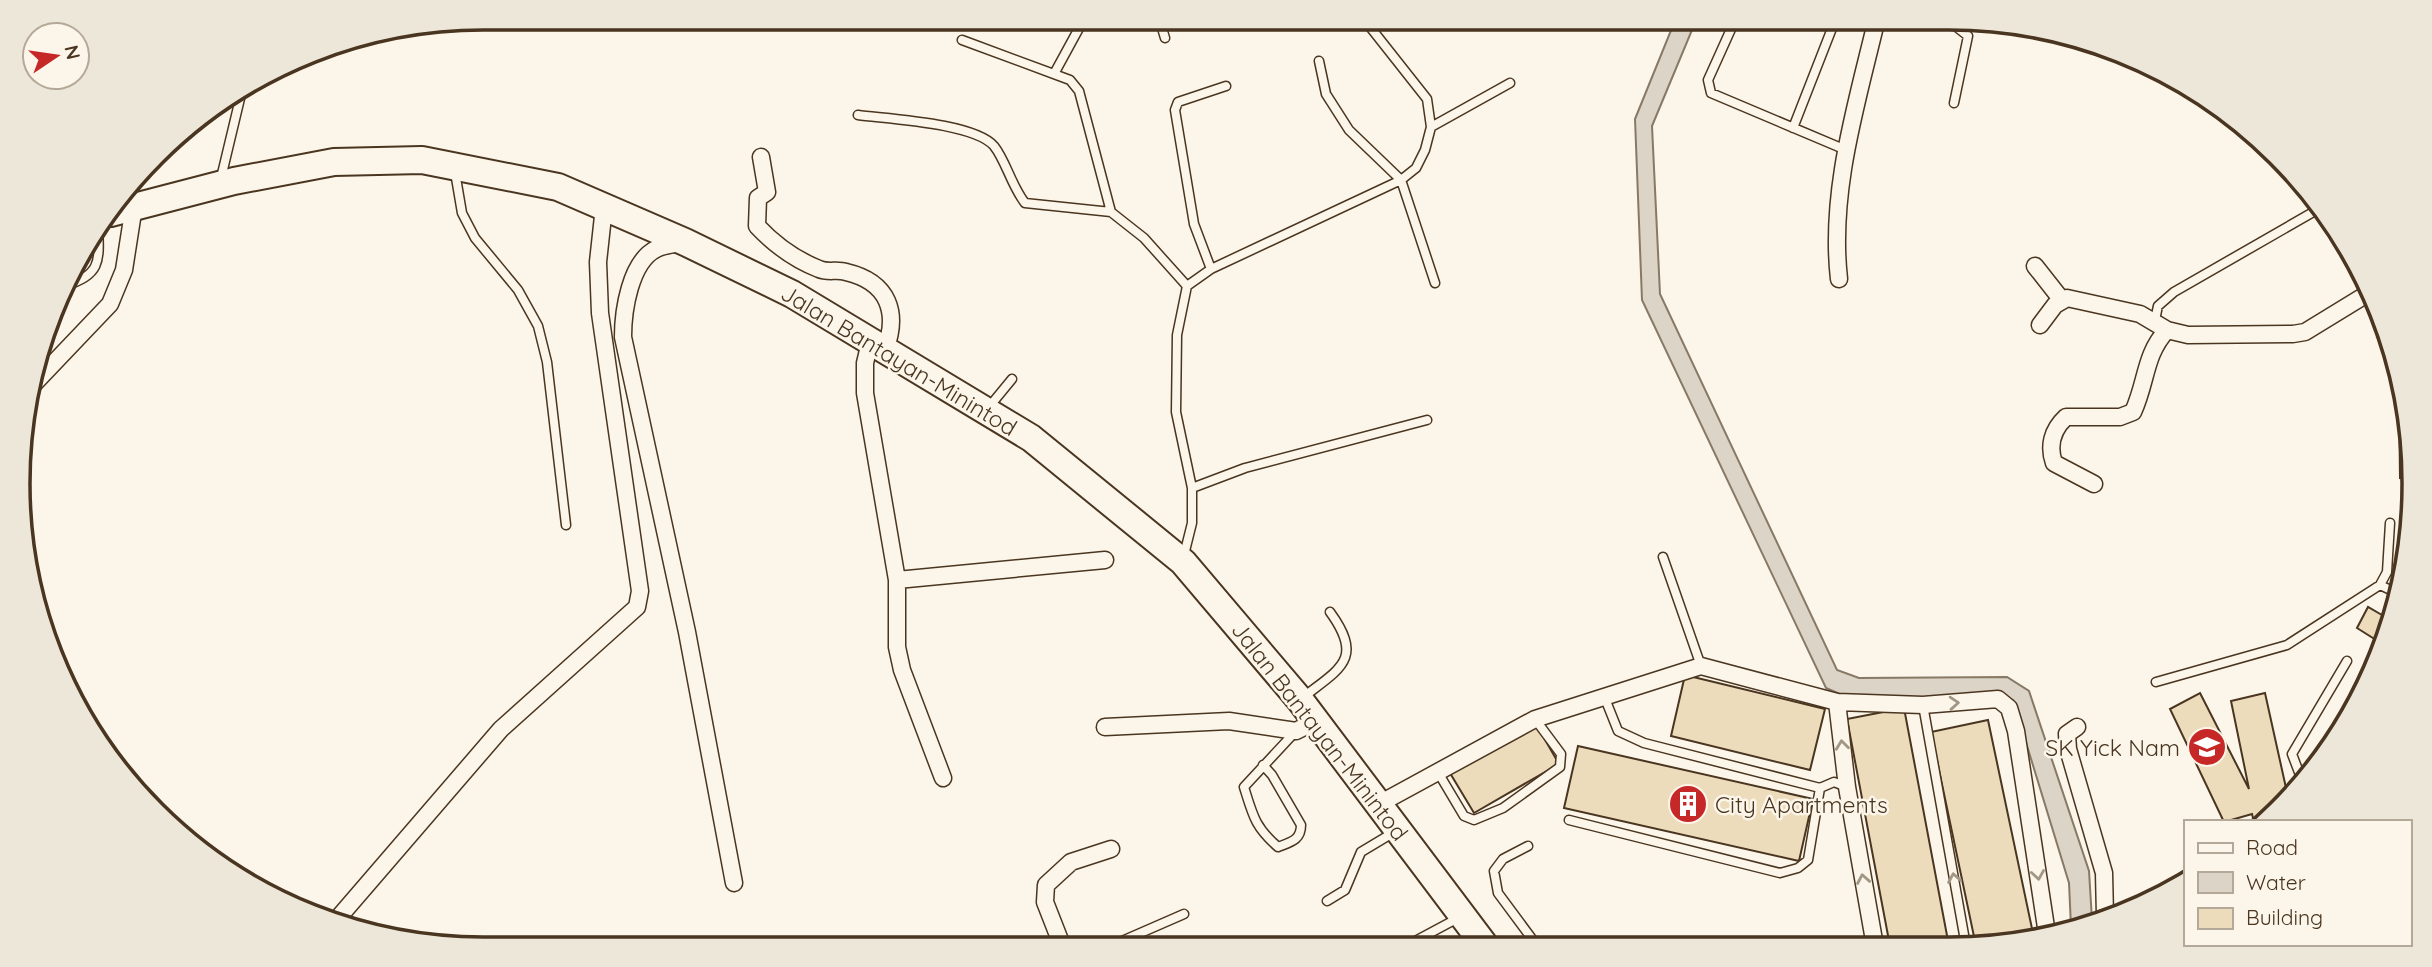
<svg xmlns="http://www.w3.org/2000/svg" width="2432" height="967" viewBox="0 0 2432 967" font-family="Quicksand,sans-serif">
<rect width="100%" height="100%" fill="#fbf6e9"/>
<path fill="#dcd4c6" stroke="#887966" stroke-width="2" d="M1676 18H1697L1652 126 1660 294 1837 670 1859 678 2007 677 2029 691 2089 871 2092 920 2071 927 2069 883 2013 700 2000 696 1849 698 1826 688 1642 300 1635 119Z"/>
<path fill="#ecdcbc" stroke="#4a3520" stroke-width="2" d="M2385 326 2393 348 2377 337Z
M2399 391H2403L2413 453 2412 491H2409V479L2400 478Z
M2409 523H2411L2409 553Z
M2391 603 2396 607 2384 645 2357 628 2368 607 2382 615Z
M1685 675 1825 709 1810 770 1671 736Z
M2200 693 2249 789 2231 701 2265 693 2288 797 2266 822H2254L2252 814 2224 822 2170 709Z
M1904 708 1949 946H1890L1847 719Z
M1988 720 2034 938 2010 945 1976 946 1931 732Z
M1536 724 1559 764 1474 813 1450 773Z
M1578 746 1813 799 1799 861 1564 808Z"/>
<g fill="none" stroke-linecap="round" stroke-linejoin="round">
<defs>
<path id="service" d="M1159 18 1165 38
M1736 18 1708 80 1711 93 1846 150
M1945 18 1968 36 1954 103
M962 40 1070 80 1079 91 1111 212
M1319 61 1326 94 1349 130 1401 180 1435 283
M1054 74 1084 19
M858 115C888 119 974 123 994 146 1006 161 1011 185 1025 203L1111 212 1144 238 1187 286
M1431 127 1510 83
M1793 128 1836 18
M165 147C184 140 191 133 201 116
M455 172 462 213 475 238 518 290 538 326 547 362 566 525
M221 178 243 86
M1211 269 1194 224 1175 110 1178 102 1226 86
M64 286C100 276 100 262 98 228
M2155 320 2158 306 2174 292 2322 207
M989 407 1012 379
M1192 488 1245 468 1427 420
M1184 555 1192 523V488L1176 412 1177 335 1187 286 1211 269 1401 180 1416 168 1425 150 1431 127 1427 99 1363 18
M1663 557 1701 666
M2380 585 2399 594
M2156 682 2287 645 2380 585 2387 572 2390 523
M1604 696 1618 731 1644 743 1820 788 1834 782 1847 787
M1302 698C1341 668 1364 659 1330 612
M1923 705 1966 946
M1263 765 1272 775 1301 825C1301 840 1291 842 1278 847 1255 827 1253 816 1244 787L1296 731
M1439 774 1464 816 1474 820 1503 808 1560 767 1561 754 1535 719
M2305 777 2300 775 2292 754 2347 661
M1569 820 1780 873 1798 868 1808 860 1820 788
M1528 846 1503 859 1494 871 1498 893 1538 947
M1327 901 1345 890 1361 852 1396 831
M1404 947 1460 917
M1106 948 1184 914"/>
<path id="minor" d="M761 157 767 192 758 198 757 226C774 244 796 260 819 269 828 273 837 269 846 272 889 282 899 313 885 350
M683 243C674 244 664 245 656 249 630 262 623 311 623 337L687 632 734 883
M2035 266 2061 299
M1839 279C1829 191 1857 103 1877 18
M2040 325 2055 305 2067 298 2140 314 2167 330 2188 335 2293 334 2305 332 2372 291
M870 342 865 363V393L897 580V647L902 670 943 778
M29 389 110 304 124 270 134 206
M2094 484 2054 463C2048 446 2052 430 2066 417H2120L2133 412C2147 382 2144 355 2167 330
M897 580 1105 560
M1837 702 1847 787 1875 946
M1105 727 1229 721 1296 731 1316 721
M2077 727 2067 734 2068 749 2104 873 2105 916
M1379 804 1535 719 1701 666 1837 702 1923 705 1998 699 2009 708 2016 731 2047 934
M333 924 501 729 637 607 640 591 600 313 598 262 604 207
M1063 948 1045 902 1046 885 1071 862 1111 849"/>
<path id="primary" d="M111 213 234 181 334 162 422 160 558 187 685 242 792 294 1031 438 1183 562 1300 700 1486 947"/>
</defs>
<use href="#service" stroke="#4a3520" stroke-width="11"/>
<use href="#minor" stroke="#4a3520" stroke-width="19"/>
<use href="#primary" stroke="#4a3520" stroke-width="30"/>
<use href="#service" stroke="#fbf6e9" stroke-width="8"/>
<use href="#minor" stroke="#fbf6e9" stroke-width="16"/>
<use href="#primary" stroke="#fbf6e9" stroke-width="26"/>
</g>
<defs><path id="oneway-chevron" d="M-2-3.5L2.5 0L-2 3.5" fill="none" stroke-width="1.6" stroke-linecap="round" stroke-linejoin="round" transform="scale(1.75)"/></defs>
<g stroke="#a29684">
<use href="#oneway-chevron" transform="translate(1954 703) rotate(-4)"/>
<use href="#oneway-chevron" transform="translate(1842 745) rotate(-97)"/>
<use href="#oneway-chevron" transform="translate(2038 875) rotate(81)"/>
<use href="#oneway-chevron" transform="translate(1954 878) rotate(-100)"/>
<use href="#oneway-chevron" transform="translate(1863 879) rotate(-100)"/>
</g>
<defs>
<symbol id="school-disc" viewBox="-11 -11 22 22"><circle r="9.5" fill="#c62828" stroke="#fbf6e9"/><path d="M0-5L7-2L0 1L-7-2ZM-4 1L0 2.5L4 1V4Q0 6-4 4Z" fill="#fff"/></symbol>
<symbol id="building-disc" viewBox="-11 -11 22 22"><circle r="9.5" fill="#c62828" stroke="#fbf6e9"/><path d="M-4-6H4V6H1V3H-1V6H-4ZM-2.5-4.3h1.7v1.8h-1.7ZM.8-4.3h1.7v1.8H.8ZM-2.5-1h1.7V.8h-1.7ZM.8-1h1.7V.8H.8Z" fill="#fff"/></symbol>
</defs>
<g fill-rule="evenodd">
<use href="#school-disc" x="2185" y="725" width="44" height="44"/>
<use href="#building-disc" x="1666" y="782" width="44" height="44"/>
</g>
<g text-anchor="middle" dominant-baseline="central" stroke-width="5" stroke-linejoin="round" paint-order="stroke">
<g font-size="23" fill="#4a3520" stroke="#fbf6e9">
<text transform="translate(899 360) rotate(31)">Jalan Bantayan-Minintod</text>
<text transform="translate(1320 731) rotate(52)">Jalan Bantayan-Minintod</text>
</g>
<g font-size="23" fill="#4a3520" stroke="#fbf6e9" text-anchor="end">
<text x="2180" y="747">SK Yick Nam</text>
<text x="1715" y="804" text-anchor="start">City Apartments</text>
</g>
</g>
<path d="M0 0H2432V967H0ZM483 30H1949A453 453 0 0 1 2402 483V484A453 453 0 0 1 1949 937H483A453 453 0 0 1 30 484V483A453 453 0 0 1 483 30Z" fill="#ede7d9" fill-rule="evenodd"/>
<path fill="none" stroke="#4a3520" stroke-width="3.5" d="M483 30H1949A453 453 0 0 1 2402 483V484A453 453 0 0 1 1949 937H483A453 453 0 0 1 30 484V483A453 453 0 0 1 483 30Z"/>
<rect x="2184" y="820" width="228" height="126" fill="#fbf6e9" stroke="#b4a999" stroke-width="2"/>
<rect x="2198" y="843" width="35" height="10" fill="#fbf6e9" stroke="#b4a999" stroke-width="2"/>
<text x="2246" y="855" font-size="21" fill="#4a3520">Road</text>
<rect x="2198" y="872" width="35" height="21" fill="#dcd4c6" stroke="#b4a999" stroke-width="2"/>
<text x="2246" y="890" font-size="21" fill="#4a3520">Water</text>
<rect x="2198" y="908" width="35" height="21" fill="#ecdcbc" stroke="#b4a999" stroke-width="2"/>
<text x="2246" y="925" font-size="21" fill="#4a3520">Building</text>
<g transform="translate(56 56) rotate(77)"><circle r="33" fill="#fbf6e9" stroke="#b4a999" stroke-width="2"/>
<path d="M0-5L12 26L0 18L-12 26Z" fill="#c62828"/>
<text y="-10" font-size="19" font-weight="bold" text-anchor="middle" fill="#4a3520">N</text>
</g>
</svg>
